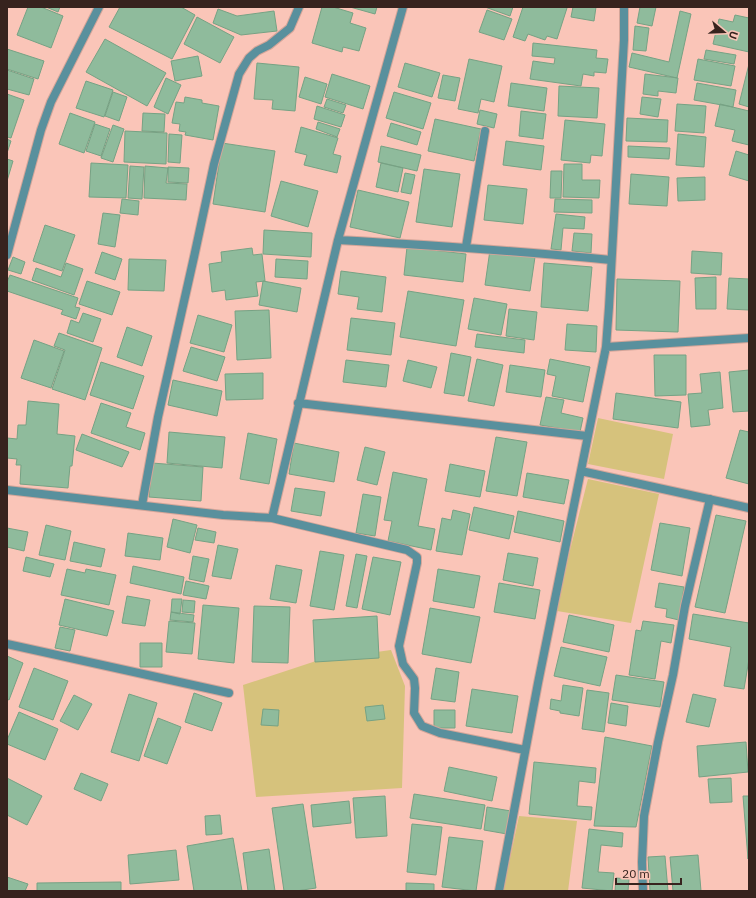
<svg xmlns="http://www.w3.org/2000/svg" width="756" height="898" viewBox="0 0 756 898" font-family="'IBM Plex Sans',sans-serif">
<rect width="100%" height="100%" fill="#fac5b8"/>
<path fill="#d6c27c" d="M598 418 673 434 664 479 588 464Z
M588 479 659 494 631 623 557 611 569 554Z
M391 650 405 686 402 788 256 797 243 685 319 660Z
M519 816 577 821 568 891H503Z"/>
<path fill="#8fbb9c" stroke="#76a284" d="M28 7H41L63 16 51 48 17 35Z
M46 7H60L58 12Z
M120 7H181L195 15 172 59 109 27Z
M322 7H333L353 13 350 23 366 28 359 51 343 47 342 52 312 43Z
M350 7H377L375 14Z
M485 7H513L510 16Z
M523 7H564L567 8 557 39 547 36 545 40 528 34 525 41 513 37Z
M573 7H596L594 21 571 17Z
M640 7H656L652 26 637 23Z
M218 9 237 16 274 11 277 31 241 35 213 23Z
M487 10 512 19 504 40 479 32Z
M680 11 691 14 677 78 629 67 632 53 669 62Z
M735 15 749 18V52L713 44 719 19 733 22Z
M197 17 234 37 220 63 184 44Z
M635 26 649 28 646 51 633 50Z
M105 39 166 73 147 106 86 72Z
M533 43 597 50 596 58 608 59 606 73 594 72V76L583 74 581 86 530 79 533 61 554 64 555 58 532 56Z
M7 49 44 61 38 79 7 69Z
M706 50 736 55 734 64 704 59Z
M198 56 202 76 175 81 171 61Z
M469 59 502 66 494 102 481 99 478 113 458 109Z
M698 59 735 66 731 86 694 80Z
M257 63 299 67 295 111 272 109 273 100 254 99Z
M405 63 440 73 432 97 398 87Z
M749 64V107L739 104Z
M7 70 34 79 29 95 7 89Z
M332 74 370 86 363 109 325 97Z
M645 74 678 78 676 93 658 91V96L643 94Z
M443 75 460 78 455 101 438 98Z
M305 77 327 84 321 104 299 97Z
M166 78 181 85 168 114 154 107Z
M86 81 113 90 104 117 76 108Z
M511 83 547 88 544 111 508 106Z
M697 83 736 90 733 107 694 100Z
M559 86 599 88 597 118 558 116Z
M113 92 127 97 119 121 105 116Z
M394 92 431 103 423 129 386 118Z
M7 94 24 100 11 138 7 137Z
M185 97 202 100V103L219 106 213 140 185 135 186 132 179 131 180 124 172 123 176 102 184 103Z
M642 97 661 99 658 117 640 114Z
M327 99 346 105 343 113 324 107Z
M677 104 706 106 704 133 675 131Z
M720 104 749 111V145L732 141 735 130 715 126Z
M317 106 345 115 341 127 314 119Z
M480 110 497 114 494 128 477 124Z
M521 111 546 114 543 139 519 136Z
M70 113 95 122 84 153 59 144Z
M143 113 165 114 164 132 142 131Z
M627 118 668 120 667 142 626 141Z
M435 119 481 129 474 161 428 151Z
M565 120 605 124 602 156 591 155 590 163 561 160Z
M318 122 340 129 337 137 316 129Z
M391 123 421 132 417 145 387 136Z
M95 124 110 129 101 156 86 151Z
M113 125 124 129 113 162 101 158Z
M301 127 338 138 333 154 341 156 337 173 304 165 307 155 295 152Z
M125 131 167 133 166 164 124 162Z
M169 134 182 135 180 163 168 162Z
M678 134 706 137 704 167 676 165Z
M7 139 11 141 7 153Z
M506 141 544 146 541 170 503 165Z
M222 143 275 151 265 212 213 204Z
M381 146 421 155 417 171 378 162Z
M628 146 670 148 669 159 628 157Z
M736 151 749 155V181L729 175Z
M7 159 13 161 7 181Z
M91 163 128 165 126 198 89 197Z
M381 163 403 168 398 192 376 187Z
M564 164H582V180H600L599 198 563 197Z
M130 166 144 167 142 199 128 198Z
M145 166 168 168 166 183 187 184 186 200 144 198Z
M168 167 189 168 188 183 168 182Z
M424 169 460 174 452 227 416 222Z
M551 171H562L561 198H550Z
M405 173 415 175 411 194 401 192Z
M631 174 669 177 667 206 629 204Z
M705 177V200L678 201 677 178Z
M281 181 318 191 308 227 271 216Z
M488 185 527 189 523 224 484 220Z
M358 190 409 202 400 238 350 227Z
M122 199 139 201 138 215 120 213Z
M555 199 592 200V213L554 212Z
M103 213 120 215 115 247 98 244Z
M556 214 585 217 584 229 563 228 561 250 551 249Z
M45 225 75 235 62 271 33 261Z
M264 230 312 233 311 257 263 254Z
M574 233 592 234 591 253 572 251Z
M407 247 466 254 463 282 404 275Z
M252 248 253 255 262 254 265 281 256 282 258 296 226 300 225 290 212 292 209 264 222 262 221 252Z
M490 250 535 257 530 291 485 285Z
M692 251 722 253 721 275 691 273Z
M102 252 122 259 115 280 95 273Z
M13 257 25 262 21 274 8 270Z
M129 259 166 260 164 291 128 290Z
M276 259 308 261 307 279 275 277Z
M66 263 83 269 74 295 32 280 36 268 61 277Z
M544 263 592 267 588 311 541 307Z
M341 271 386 277 382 312 357 309 359 297 338 294Z
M10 275 78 298 75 307 80 308 76 319 61 314 63 310 7 291V282Z
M716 277V309H696L695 278Z
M729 278 749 279V310L727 309Z
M617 279 680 281 678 332 616 330Z
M87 281 120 292 112 315 79 304Z
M263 281 301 288 297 312 259 305Z
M408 291 464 300 456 346 400 337Z
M474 298 507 304 501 335 468 329Z
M509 309 537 312 534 340 506 336Z
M269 310 271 358 237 360 235 311Z
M83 313 101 319 93 342 67 333 71 320 79 323Z
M198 315 232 325 224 352 190 343Z
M351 318 395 323 391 355 347 350Z
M567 324 597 326 596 352 565 350Z
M127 327 152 336 142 366 117 357Z
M59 333 102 348 85 400 52 389 65 350 54 346Z
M477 334 525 340 524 353 475 347Z
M34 340 64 351 51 388 21 378Z
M191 347 225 357 217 381 183 371Z
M451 353 471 357 464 396 444 393Z
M654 355H686V395L655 396Z
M477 359 503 365 494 406 468 401Z
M550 359 590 367 583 402 552 396 556 376 547 374Z
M346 360 389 365 386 387 343 382Z
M408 360 437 367 431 388 403 381Z
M101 362 144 376 133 409 90 395Z
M510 365 545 370 541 397 506 392Z
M749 370V411L733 412 729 372Z
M720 372 723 408 708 410 710 425 691 427 688 394 702 393 700 374Z
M263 373V399L226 400 225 374Z
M173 380 222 391 217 416 168 405Z
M616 393 681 402 678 428 613 419Z
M546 397 564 400 561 413 583 418 580 432 540 425Z
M28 401 59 404 57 434 75 436 72 466H70L68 488 20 484 21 465H16L17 459 7 458V438L17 439 18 425H26Z
M101 403 131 413 126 427 145 433 140 450 91 433Z
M740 430 749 432V484L726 478Z
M169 432 225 437 222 468 167 463Z
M248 433 277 439 269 484 240 479Z
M82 434 129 452 122 467 76 450Z
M496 437 527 442 517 496 486 491Z
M294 443 339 452 334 482 289 474Z
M365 447 385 452 377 485 357 480Z
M152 463 203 467 201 501 149 497Z
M450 464 485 471 480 497 445 491Z
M393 472 427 479 418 526 435 529 431 550 388 541 392 521 384 520Z
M527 473 569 480 564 504 523 497Z
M295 488 325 492 321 516 291 511Z
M363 494 381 497 375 536 356 533Z
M474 507 514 516 509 539 469 530Z
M453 510 470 514 462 555 436 551 442 518 451 520Z
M518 511 564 521 560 542 514 532Z
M716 515 746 521 725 613 695 607Z
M173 519 197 525 190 553 167 547Z
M660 523 690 528 682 576 651 570Z
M46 525 71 531 65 560 39 555Z
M7 528 28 532 24 551 7 547Z
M198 528 216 532 214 543 195 540Z
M128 533 163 538 160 560 125 556Z
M74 542 105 549 101 567 70 561Z
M218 545 238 549 231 579 212 576Z
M320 551 344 555 334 610 310 606Z
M508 553 538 558 533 586 503 580Z
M356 554 367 556 357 608 346 606Z
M193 556 209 559 204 582 189 579Z
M26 557 54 564 50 577 23 571Z
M373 557 401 562 390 615 362 609Z
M276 565 302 570 296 603 270 599Z
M133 566 184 577 181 594 130 583Z
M67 569 85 573 86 569 116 575 109 605 61 595Z
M438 569 480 576 474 608 433 601Z
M186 581 209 586 206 599 183 595Z
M499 583 540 590 535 619 494 612Z
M659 583 684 587 679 620 666 617 667 609 655 607Z
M127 596 150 600 145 626 122 623Z
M65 599 114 611 107 636 59 625Z
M172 599H182L180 614 171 612Z
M183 600 195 601 194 613 182 612Z
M203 605 239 608 234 663 198 659Z
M254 606 290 607 288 663 252 662Z
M430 608 480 617 471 663 422 654Z
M171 612 194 615 193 622 170 620Z
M693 614 749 623V659L744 689 724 686 731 647 689 639Z
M569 615 614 625 609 652 563 642Z
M377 616 379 658 315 662 313 620Z
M169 621 195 623 192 654 166 652Z
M643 621 674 625 671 643 661 641 655 679 629 675 636 630 641 631Z
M60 627 75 630 70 651 55 648Z
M140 643H162V667H140Z
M561 647 607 657 600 686 554 676Z
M7 656 23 663 9 700 7 699Z
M34 668 68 681 53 720 19 707Z
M436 668 459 672 455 702 431 699Z
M616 675 664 682 660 707 612 700Z
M563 685 583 688 579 716 560 713V711L550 709 551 699 561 701Z
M472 689 518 696 512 733 466 726Z
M587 690 609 693 604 732 582 729Z
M194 693 222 703 212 731 185 722Z
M129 694 157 703 139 761 111 752Z
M693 694 716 699 709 727 686 722Z
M74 695 92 704 78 730 60 721Z
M611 703 628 706 626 726 608 723Z
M383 705 385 719 367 721 365 707Z
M263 709 279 710 278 726 261 725Z
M434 710H455V728H434Z
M19 712 58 729 45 760 7 744V740Z
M158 718 181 727 167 764 144 756Z
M605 737 652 746 636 827 594 826Z
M746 742 748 772 699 777 697 746Z
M534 762 596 768 595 783 579 781 577 806 592 807 591 820 529 814Z
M449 767 497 777 492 801 444 791Z
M81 773 108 784 101 801 74 789Z
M7 778 42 796 27 825 7 815Z
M731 778 732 802 710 803 708 779Z
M414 794 485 805 481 829 410 818Z
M385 796 387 836 356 838 353 798Z
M743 796H749L748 859Z
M349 801 351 823 313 827 311 805Z
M303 804 316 888 296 891H284L272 808Z
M487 807 511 811 507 834 484 830Z
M220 815 222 834 206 835 205 816Z
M412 824 442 827 436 875 407 872Z
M589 829 623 833 622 847 601 845 598 872 614 873 612 891 582 888Z
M449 837 483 841 476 891 442 887Z
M233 838 242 891H194L187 846Z
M269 849 275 891H248L243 853Z
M176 850 179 880 130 884 128 855Z
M698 855 701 891H673L670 857Z
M665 856 668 891H650L648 857Z
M7 877 28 884 25 891H7Z
M616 878 629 879 628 891H615Z
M121 882V891H37V883Z
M406 883 434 884V891H406Z"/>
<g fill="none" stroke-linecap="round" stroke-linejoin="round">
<defs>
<path id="minor" d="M338 240C429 245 520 251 611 260
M466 247 485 131
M606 347 749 338
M298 403 587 436
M581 471 749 508
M7 490 223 515 272 518 407 550 417 557V563L399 646 403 664 414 679 415 688 414 713 422 726 440 733 525 750
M142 505 158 417 194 257 214 164 239 74 249 58 257 51 269 45 290 28 299 7
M272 518 338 240 403 7
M7 644 229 693
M499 891 538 683 606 347 609 307 624 40V7
M643 891 642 862 644 816 658 742 673 675 685 606 710 499"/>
<path id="tertiary" d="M7 255 41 130 51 102 99 7"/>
</defs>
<use href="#minor" stroke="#d3a599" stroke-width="10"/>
<use href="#tertiary" stroke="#d3a599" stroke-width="10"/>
<use href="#minor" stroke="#59909d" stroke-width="8"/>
<use href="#tertiary" stroke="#59909d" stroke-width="8"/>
</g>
<rect width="756" height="898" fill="none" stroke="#37231e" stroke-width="16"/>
<g transform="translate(724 32) rotate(109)" stroke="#fac5b8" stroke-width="3" paint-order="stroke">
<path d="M0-3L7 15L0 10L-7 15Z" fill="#37231e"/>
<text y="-6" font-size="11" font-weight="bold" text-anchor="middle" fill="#37231e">U</text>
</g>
<path d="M616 878v6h65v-6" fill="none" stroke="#37231e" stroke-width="2"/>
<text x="622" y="878" font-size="12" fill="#37231e" stroke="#fac5b8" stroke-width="3" paint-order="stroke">20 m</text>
</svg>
